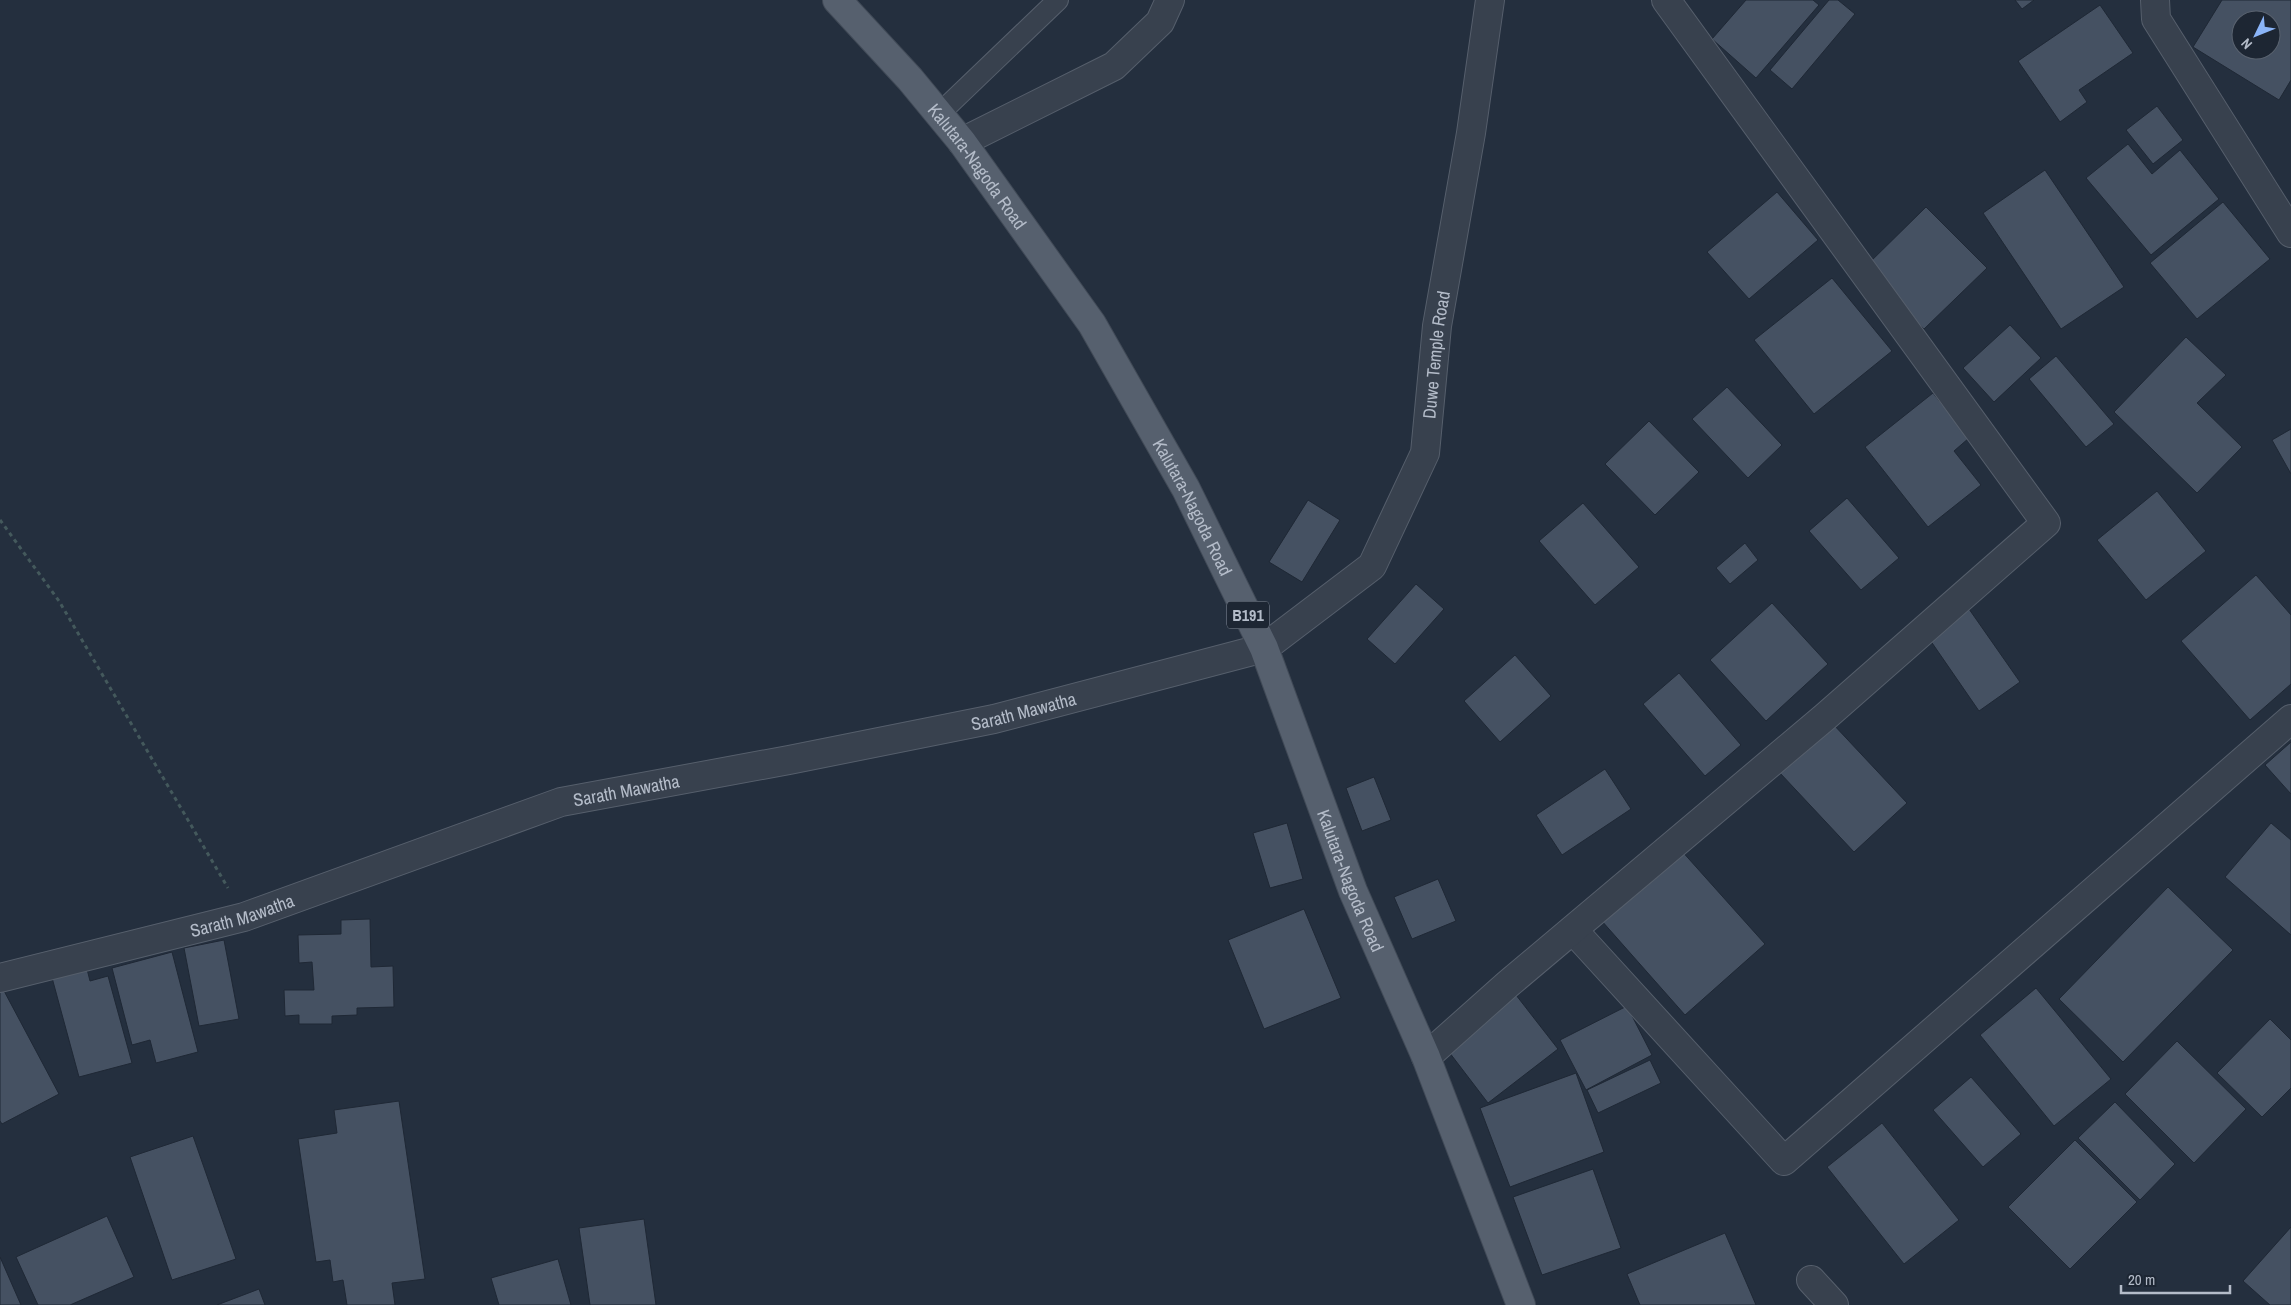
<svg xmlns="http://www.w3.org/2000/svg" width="2291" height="1305" viewBox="0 0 2291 1305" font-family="'Archivo Narrow',sans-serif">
<rect width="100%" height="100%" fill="#242f3e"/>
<path fill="#455162" stroke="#1f2835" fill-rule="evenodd" d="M1746 0H1813L1819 5 1756 78 1712 39Z
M1829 0H1838L1855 14 1792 89 1770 70Z
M2015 0H2034L2022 9Z
M2222 0H2291V80L2279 100 2193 47ZM2241 20H2271V50H2241Z
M2100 5 2133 53 2079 90 2087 102 2060 122 2018 61Z
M2157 106 2183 140 2153 164 2126 130Z
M2128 144 2152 174 2180 150 2219 199 2151 255 2086 178Z
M2045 170 2124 287 2061 329 1983 213Z
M1777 192 1818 240 1749 299 1707 252Z
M2223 202 2270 259 2197 319 2150 263Z
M1926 207 1987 268 1924 329 1864 268Z
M1832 278 1892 351 1814 414 1754 340Z
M2010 325 2041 358 1994 402 1963 368Z
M2186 337 2226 375 2197 403 2242 447 2197 493 2114 412Z
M2056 356 2114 424 2086 447 2029 379Z
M1727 387 1782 445 1748 478 1692 419Z
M1933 393 1969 438 1954 451 1981 485 1928 527 1865 447Z
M1649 421 1699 472 1655 515 1605 464Z
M2291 429V474L2272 440Z
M2157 491 2206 551 2146 600 2097 540Z
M1847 498 1899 558 1861 590 1809 531Z
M1308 500 1340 520 1302 582 1269 562Z
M1583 503 1639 567 1595 605 1539 541Z
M1745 543 1758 560 1730 584 1716 568Z
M2256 575 2291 615V684L2250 720 2181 641Z
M1416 584 1444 609 1395 664 1367 639Z
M1772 603 1828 664 1766 721 1710 660Z
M1969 609 2020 682 1979 711 1928 637Z
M1515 655 1551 696 1500 742 1464 701Z
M1679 673 1741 745 1705 776 1643 704Z
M1832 723 1907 803 1854 852 1780 773Z
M2291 742V794L2265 765Z
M1605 769 1631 809 1562 855 1536 815Z
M1374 777 1391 820 1362 831 1346 788Z
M1287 823 1303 879 1270 888 1253 833Z
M2271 823 2291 840V935L2225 877Z
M1680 849 1765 944 1685 1015 1601 920Z
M1438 879 1456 921 1412 939 1394 897Z
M2168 887 2233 950 2123 1062 2059 999Z
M1304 909 1341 998 1264 1029 1228 940Z
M370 919 371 967 393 966 394 1007 357 1008V1015L332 1016V1024H299V1015L285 1016 284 990H314L312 962 299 963 298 935 341 934V920Z
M224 940 239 1019 199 1026 184 948Z
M172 952 198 1052 156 1063 150 1040 132 1045 112 968Z
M86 965 90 981 108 976 132 1063 79 1077 51 974Z
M2036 988 2111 1079 2054 1126 1980 1035Z
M3 989 59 1094 2 1124 0 1121V990Z
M1516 995 1558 1049 1488 1103 1446 1048Z
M1627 1006 1652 1055 1586 1090 1560 1040Z
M2270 1019 2291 1040V1088L2262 1117 2217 1073Z
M2177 1041 2246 1109 2194 1163 2125 1094Z
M1650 1060 1661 1083 1598 1113 1587 1090Z
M1576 1073 1604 1152 1510 1187 1480 1108Z
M1971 1077 2021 1134 1983 1167 1933 1110Z
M399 1101 425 1279 392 1283 395 1305H347L343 1280 333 1282 330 1260 316 1262 298 1139 337 1133 334 1110Z
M2115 1102 2175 1164 2140 1200 2078 1138Z
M1882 1123 1959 1220 1904 1264 1827 1167Z
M193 1136 236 1259 172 1280 130 1157Z
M2075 1140 2137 1202 2070 1269 2008 1207Z
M1593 1169 1621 1248 1542 1275 1513 1197Z
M107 1216 134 1277 70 1305H38L16 1257Z
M644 1219 656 1305H590L579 1228Z
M2291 1227V1305H2270L2243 1281Z
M1725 1233 1756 1305H1640L1627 1274Z
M0 1257 21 1305H0Z
M558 1259 571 1305H499L491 1278Z
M259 1289 265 1305H217Z"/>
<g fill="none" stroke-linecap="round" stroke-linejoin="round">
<defs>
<path id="lane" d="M939 114 1058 0"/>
<g id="street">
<path d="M2155 0 2156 19 2291 233"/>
<path d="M962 142 1114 66 1160 22 1170 0"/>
<path d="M1573 930 1784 1161 2291 719"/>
<path id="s1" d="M0 978 244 917 561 802 789 760 994 719 1264 648 1372 566 1425 453 1437 326 1471 133 1490 0"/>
<path d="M1426 1057 1508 984 1825 717 2046 523 1666 0"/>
<path d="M1811 1280 1834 1305"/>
</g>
<g id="primary">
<path id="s2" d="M837 0 910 79 962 142 1092 324 1186 489 1264 648 1353 891 1426 1057 1521 1305"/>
</g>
</defs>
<use href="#lane" stroke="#565f6c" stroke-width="22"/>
<use href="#street" stroke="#565f6c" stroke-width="30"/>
<use href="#primary" stroke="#414a57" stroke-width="30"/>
<path stroke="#44595c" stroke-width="3" stroke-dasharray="4 4" stroke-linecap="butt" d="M0 520 59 601 228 888"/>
<use href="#lane" stroke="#38414e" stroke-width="20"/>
<use href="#street" stroke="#38414e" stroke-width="28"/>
<use href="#primary" stroke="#56606e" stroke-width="28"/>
</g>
<g text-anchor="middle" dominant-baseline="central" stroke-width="4" stroke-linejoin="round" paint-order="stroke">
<rect fill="#1d2633" stroke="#878f9c" stroke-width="1" x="1227" y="601.5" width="42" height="27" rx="4"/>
<g font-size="16" font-weight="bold" fill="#b4bcc9">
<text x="1248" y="615">B191</text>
</g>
<g font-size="18" fill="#b4bcc9" stroke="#1d2633">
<text stroke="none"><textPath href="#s2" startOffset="218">Kalutara-Nagoda Road</textPath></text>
<text stroke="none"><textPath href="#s1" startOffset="1668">Duwe Temple Road</textPath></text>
<text stroke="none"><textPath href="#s2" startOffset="622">Kalutara-Nagoda Road</textPath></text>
<text stroke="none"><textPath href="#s1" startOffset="1060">Sarath Mawatha</textPath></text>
<text stroke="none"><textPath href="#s1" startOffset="655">Sarath Mawatha</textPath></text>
<text stroke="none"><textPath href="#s2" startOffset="1028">Kalutara-Nagoda Road</textPath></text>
<text stroke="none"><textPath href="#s1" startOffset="250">Sarath Mawatha</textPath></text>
</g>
</g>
<g transform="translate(2256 35) rotate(227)"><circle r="24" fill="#1d2633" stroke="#59626f"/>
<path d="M0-4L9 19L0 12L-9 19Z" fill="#8ab4f8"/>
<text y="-8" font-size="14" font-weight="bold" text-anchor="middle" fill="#b4bcc9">N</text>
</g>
<path d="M2121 1285v8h109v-8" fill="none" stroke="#b4bcc9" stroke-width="2.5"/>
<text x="2128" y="1285" font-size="15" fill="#b4bcc9" stroke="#1d2633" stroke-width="4" paint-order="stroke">20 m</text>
</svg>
